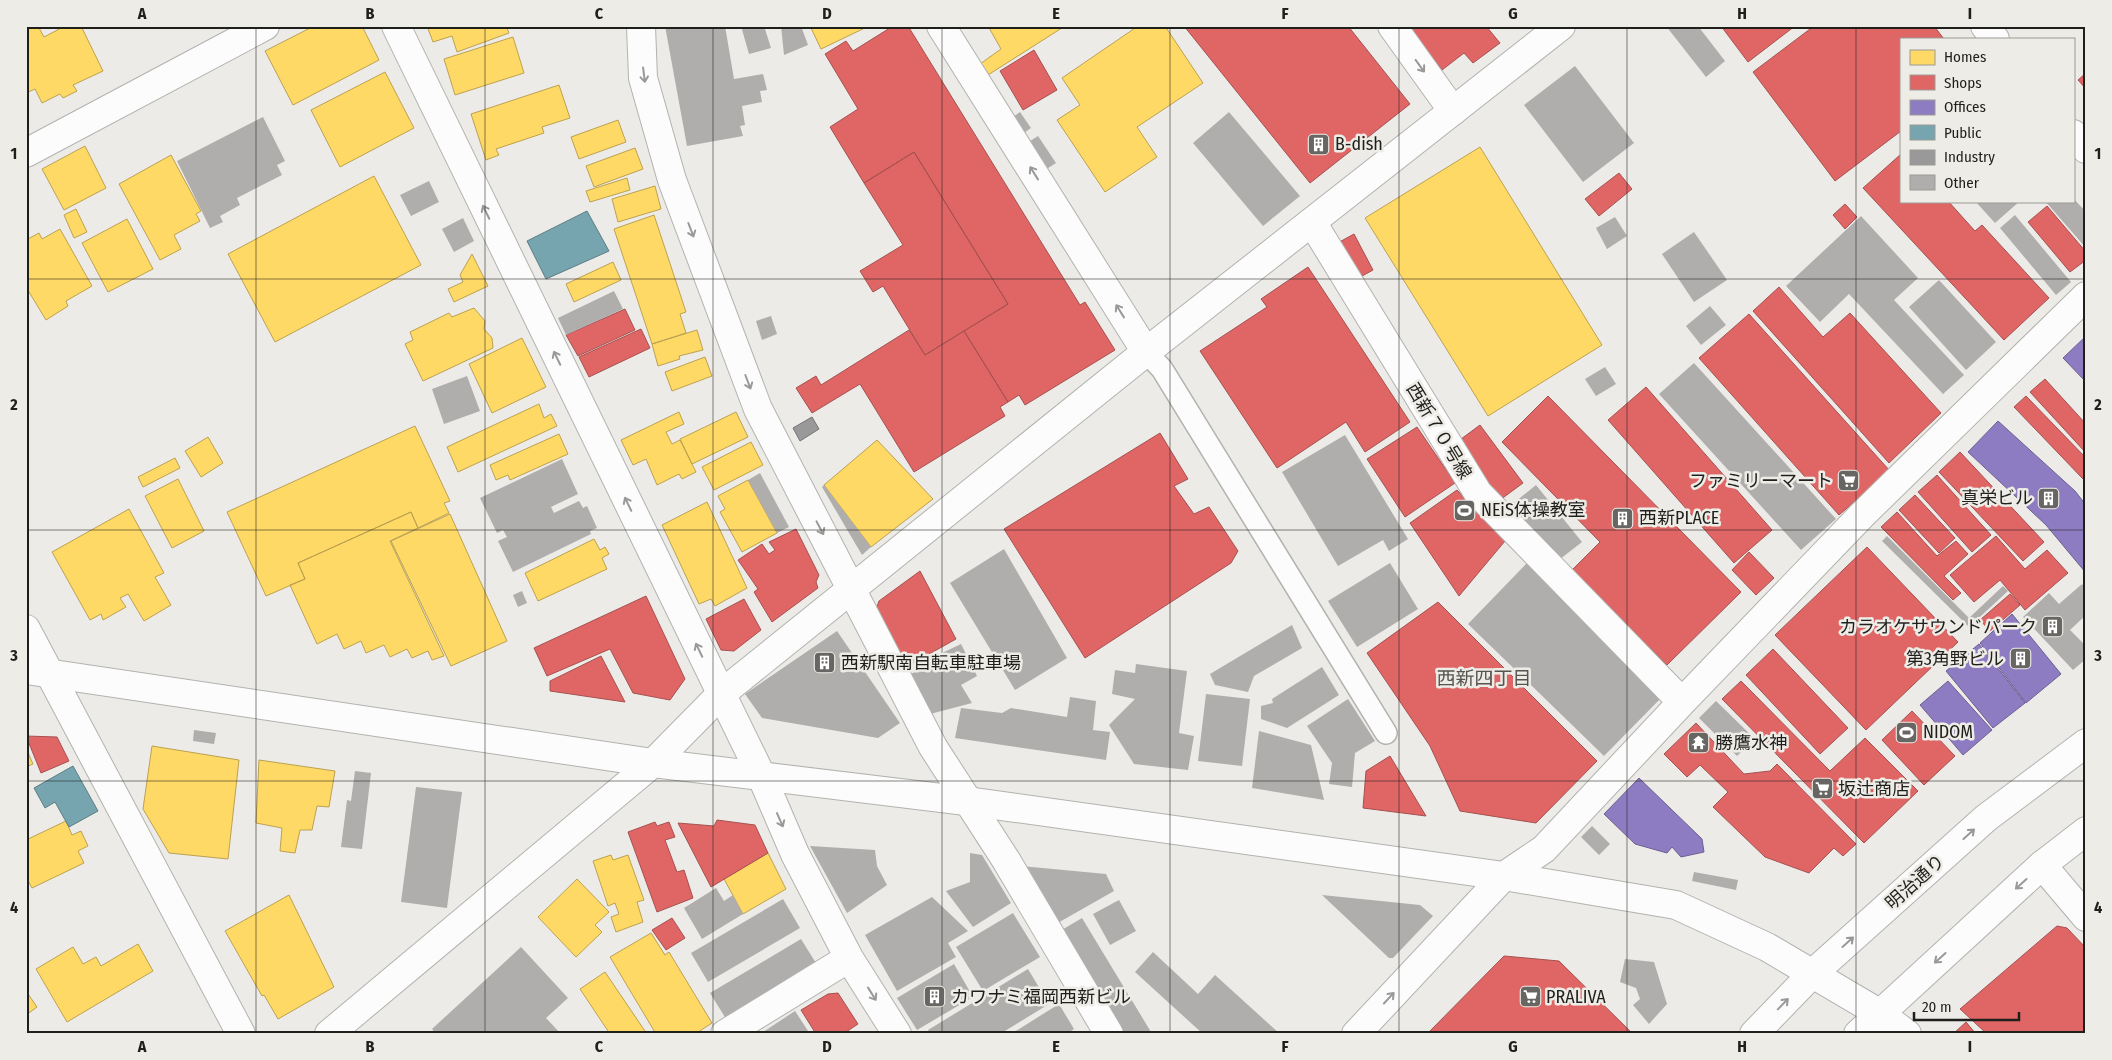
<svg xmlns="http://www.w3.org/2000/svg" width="2112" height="1060" viewBox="0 0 2112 1060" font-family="'Fira Sans Condensed','Noto Sans JP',sans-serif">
<rect width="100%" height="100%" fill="#ecebe8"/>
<path fill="#ffd966" stroke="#bca150" d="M26 26H38L44 37 65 26H81L103 71 73 85 77 91 63 98 60 94 42 103 35 89 26 93Z
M314 26H362L379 60 293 105 265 51Z
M427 26H506L509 33 457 52 452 36 433 42Z
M810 26H869L821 49Z
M988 26H1065L988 75 980 64 1001 49Z
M1138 26H1165L1203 83 1137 127 1157 157 1105 192 1057 120 1080 105 1062 78Z
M513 37 524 73 455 95 444 59Z
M385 72 414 128 340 167 311 110Z
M559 85 570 118 542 127 544 133 496 149 499 155 486 160 471 114Z
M618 120 626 142 579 159 571 137Z
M85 146 106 188 64 210 42 169Z
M1480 147 1602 345 1488 416 1365 218Z
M635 148 643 169 594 187 586 166Z
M171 155 201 211 196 214 200 221 174 235 181 249 160 260 119 184Z
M374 176 421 265 275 342 228 254Z
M627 178 630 190 590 202 586 191Z
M655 186 661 209 618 222 612 199Z
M76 209 87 232 74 238 64 215Z
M654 215 686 312 680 314 686 333 652 344 614 229Z
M127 219 153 269 108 292 82 243Z
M60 229 92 286 66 301 68 306 46 320 26 287V240L39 233 42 239Z
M472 254 488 286 454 302 448 289 463 282 460 275Z
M613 262 621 280 574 302 566 284Z
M474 308 485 321 484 329 492 338 493 348 423 381 405 344 413 340 410 332 449 313 452 317Z
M697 330 703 350 679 356 680 359 658 366 652 344Z
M522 338 546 387 492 413 469 364Z
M705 357 712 376 672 391 665 372Z
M539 404 544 418 551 414 557 426 458 472 447 447Z
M679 412 684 424 666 432 672 444 680 440 696 472 682 479 679 474 657 485 646 459 633 465 621 440Z
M736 412 748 437 692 464 680 439Z
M415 426 450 501 444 503 449 513 418 528 411 512 298 563 305 579 266 596 227 512Z
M559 434 568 454 510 480 508 475 496 480 490 465Z
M208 437 223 463 201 477 185 451Z
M877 440 933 499 871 547 824 485Z
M751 442 763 465 714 490 702 467Z
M175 458 180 468 143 487 138 477Z
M178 479 204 531 172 548 145 496Z
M748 480 777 533 742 552 720 512 725 509 718 496Z
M707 502 747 588 715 606 711 599 699 604 662 525Z
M129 509 164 573 155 577 171 605 144 621 128 594 120 598 126 607 103 620 101 614 90 620 52 552Z
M411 512 418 528 390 541 444 656 432 660 428 651 412 658 407 649 390 657 384 645 366 653 361 641 344 649 337 634 317 644 290 585 305 579 298 563Z
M450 514 507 641 451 666 391 541Z
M594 539 600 550 605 547 609 554 602 558 607 569 538 601 525 573Z
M152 746 239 760 228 859 169 853 143 809Z
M26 748 33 764 26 767Z
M259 760 335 771 329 807 317 806 312 830H300L295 853 280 851 282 828 256 823Z
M66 821 72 835 81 831 88 846 78 851 84 863 32 888 26 877V840Z
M768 853 786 889 743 914 724 879Z
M611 855 613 860 628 855 644 900 637 902 643 922 616 932 611 917 619 914 615 903 608 906 593 861Z
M577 879 609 912 595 925 602 932 576 957 538 917Z
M289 895 334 987 278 1019 264 995 262 996 225 931Z
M651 933 665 955 669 952 712 1023 695 1034H656L610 957Z
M138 944 153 971 67 1022 36 969 73 947 83 964 96 957 101 966Z
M605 972 647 1034H610L580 989Z
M26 991 37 1007 26 1015Z"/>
<path fill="#e06666" stroke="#a65150" d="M893 26H908L1080 305 1085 302 1115 350 1025 405 1019 395 1008 402 964 331 1008 304 914 152 864 183 830 127 858 109 825 54 846 41 853 51Z
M1184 26H1348L1410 104 1310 183Z
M1407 26H1486L1500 43 1473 63 1464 53 1442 70Z
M1721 26H1795L1748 62Z
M1814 26H1934L1944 39H1901V131L1835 181 1753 72Z
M1034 50 1057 90 1023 110 1000 71Z
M2086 73V89L2078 80Z
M914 152 1008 304 925 355 883 286 873 292 860 271 903 245 864 183Z
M1901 154V201H1948L1975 231 1982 225 2049 298 2004 340 1863 188Z
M1619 173 1632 189 1599 216 1585 199Z
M1845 204 1857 217 1845 229 1833 215Z
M2047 206 2086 252V260L2070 272 2028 222Z
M1354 234 1373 270 1353 281 1334 245Z
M1308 267 1410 422 1365 452 1346 422 1277 468 1200 351 1267 307 1261 299Z
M1779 287 1823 337 1850 313 1941 413 1889 463 1753 311Z
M625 309 635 330 578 356 566 335Z
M1749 314 1890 471 1839 515 1699 358Z
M641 329 650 348 589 377 579 357Z
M909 330 925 355 964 331 1008 402 1000 407 1005 416 914 472 860 384 812 413 796 388 816 376 821 385Z
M2045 379 2086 424V453L2030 392Z
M1646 387 1772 530 1734 563 1608 420Z
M1548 396 1741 592 1667 665 1572 570 1600 542 1502 442Z
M2026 396 2086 458V478L2084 480 2014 407Z
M1480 425 1523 483 1500 500 1457 442Z
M1417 427 1455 483 1405 517 1367 459Z
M1160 433 1188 479 1174 486 1194 514 1209 507 1238 551 1231 563 1085 658 1004 529Z
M1960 452 2044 542 2023 561 1939 472Z
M1937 475 1991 535 1972 552 1918 492Z
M1457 490 1505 541 1459 596 1410 523Z
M1915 495 1955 538 1939 553 1899 510Z
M1897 512 1937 556 1956 541 1968 554 1944 576 1961 593 1953 600 1881 527Z
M796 529 819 575 816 582 818 588 772 622 754 592 758 589 738 560 762 544 769 554 775 550 769 542Z
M1996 536 2025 569 2047 550 2068 573 2025 610 2000 580 1974 602 1950 575Z
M1867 547 1958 642 1866 730 1775 635Z
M1749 552 1774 578 1756 595 1732 570Z
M920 571 956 639 906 667 875 612 879 601Z
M2010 594 2020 605 1990 631 1980 620Z
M646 596 685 679 670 700 633 693 610 649 547 676 534 648Z
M744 599 761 630 734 651 721 650 706 619Z
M1438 602 1597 761 1536 823 1460 811 1430 746 1367 653Z
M1773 649 1848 728 1820 754 1746 675Z
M601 656 625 702 550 691V681Z
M1741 681 1830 771 1865 738 1918 791 1864 843 1722 699Z
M1912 711 1955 756 1924 785 1882 740Z
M1696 723 1744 774 1770 771 1777 764 1856 844 1843 856 1834 848 1809 873 1765 857 1713 807 1728 792 1700 765 1687 777 1664 754Z
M26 736 57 737 69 761 41 773Z
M1390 756 1426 816 1363 808 1366 771Z
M717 820 755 825 768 853 711 887 678 823 714 826Z
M655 822 657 826 669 822 675 837 665 840 677 872 684 870 693 898 657 912 628 832Z
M672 918 685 938 666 950 652 930Z
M2057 926 2067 928 2086 948V1033L1987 1034 1960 1009Z
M1504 956 1559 961 1633 1034H1427Z
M838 993 858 1024 843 1034H816L801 1010 828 994Z
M1966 1022 1976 1034H1953Z"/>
<path fill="#8e7cc3" stroke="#6d6091" d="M2086 336V382L2063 358Z
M1998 421 2075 491 2086 505V573L2046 525 1968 452Z
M2012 614 2061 674 2026 703 1980 643Z
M1979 644 2025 703 1993 728 1946 671Z
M1948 681 1992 730 1963 755 1920 705Z
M1639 778 1702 839 1704 852 1681 857 1672 847 1667 853 1635 844 1604 814Z"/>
<path fill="#76a5af" stroke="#5c7d83" d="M587 211 609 251 546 279 527 241Z
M73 766 98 811 69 827 55 802 45 808 34 788Z"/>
<path fill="#999" stroke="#747474" d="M812 417 819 429 800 441 793 428Z"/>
<path fill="#b0aead" d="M665 26H725L734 79 763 74 767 90 760 91 762 102 742 106 745 125 740 126 743 136 687 146Z
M741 26H771L765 29 771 48 749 54Z
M781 26H801L808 45 784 55Z
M1666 26H1698L1725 61 1706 77Z
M1575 66 1634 143 1583 182 1524 105Z
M1020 112 1031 128 1021 135 1010 119Z
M1229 112 1300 196 1263 226 1193 143Z
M263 117 285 161 277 165 282 175 237 198 240 205 220 216 223 222 210 228 177 161Z
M1038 136 1056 163 1045 170 1027 143Z
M429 181 439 202 411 216 400 195Z
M2073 198 2086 212V248L2045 201H2073Z
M1975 201H2020L1995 223Z
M2015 215 2071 282 2056 295 2000 228Z
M1861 216 1918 278 1894 300 1964 375 1943 394 1849 294 1820 322 1786 286Z
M1615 217 1627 236 1607 249 1596 228Z
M463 218 474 241 454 252 442 229Z
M1694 232 1727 280 1694 302 1662 254Z
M1939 280 1996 342 1966 370 1909 307Z
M614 291 623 309 566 335 558 318Z
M1710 306 1726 325 1701 345 1686 326Z
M771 316 777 334 762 340 756 321Z
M1694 363 1836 519 1801 550 1659 394Z
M1605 367 1616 384 1596 396 1585 379Z
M467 376 480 411 444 424 432 389Z
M1345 435 1408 539 1389 551 1383 540 1338 566 1282 472Z
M562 459 578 494 551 507 554 513 579 501 583 508 587 506 597 528 590 531 591 534 513 572 498 541 507 537 503 530 497 533 480 498Z
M760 473 789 527 777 533 748 480Z
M824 485 871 547 862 555 822 487Z
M1536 485 1582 542 1555 563 1510 506Z
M1887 536 1969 618 2003 586 2008 591 1969 627 1882 541Z
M1004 549 1067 658 1015 690 950 583Z
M1390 563 1418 609 1357 647 1328 601Z
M1527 563 1663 696 1604 756 1468 624Z
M2082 584 2086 589V615L2070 630 2086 646V659L2073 670 2023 617 2049 593 2059 604Z
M522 591 527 603 518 607 513 595Z
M1292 625 1302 648 1254 676 1248 692 1215 685 1210 674Z
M837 631 900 723 878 738 762 718 745 694Z
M961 644 977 676 961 685 972 703 930 714 904 676 942 663 940 654Z
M1136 664 1187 671 1179 733 1194 736 1188 770 1134 764 1109 725 1135 699 1112 694 1115 670 1135 673Z
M1322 667 1339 695 1287 728 1261 719V706L1273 703 1272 699Z
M1206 694 1250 699 1242 766 1198 761Z
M1070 697 1096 701 1093 730 1110 732 1106 760 955 738 961 708 1002 713 1011 708 1067 717Z
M1348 699 1375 741 1355 753 1352 787 1329 784 1332 763 1307 726Z
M1716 701 1755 739 1737 756 1699 718Z
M194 730 216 733 214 744 193 741Z
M1259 731 1311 745 1324 800 1252 788Z
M355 771 371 773 362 849 341 847 347 800 351 801Z
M416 787 462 792 447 908 401 902Z
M1592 826 1610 844 1599 855 1581 837Z
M810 846 875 850 877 866 887 885 847 913Z
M970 853 982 855 1011 903 973 927 946 891 970 882Z
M1021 866 1106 874 1114 891 1056 924Z
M1694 872 1738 880 1736 890 1692 881Z
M716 888 724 901 733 895 743 914 702 939 684 908Z
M1322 895 1420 905 1433 916 1393 958H1389Z
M932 897 968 931 948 943 956 957 897 991 865 935Z
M783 899 800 928 708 982 691 953Z
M1119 900 1136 931 1110 945 1093 914Z
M1013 913 1040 957 983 991 956 947Z
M1082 918 1151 1032 1148 1034H1121L1060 931Z
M801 939 819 968 728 1022 710 993Z
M521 947 568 998 546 1018 561 1034H436L432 1029Z
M1153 952 1198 994 1215 975 1280 1034H1203L1135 972Z
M1625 959 1654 962 1667 1004 1649 1024 1633 1005 1640 999 1636 988 1620 982Z
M954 964 973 997 917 1030 897 998Z
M1028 969 1049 1004 1000 1034H930L928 1030Z
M1059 1004 1074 1029 1067 1034H1011Z
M795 1011 810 1034H760Z"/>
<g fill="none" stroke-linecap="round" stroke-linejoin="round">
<defs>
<path id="service" d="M1146 352 1162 369 1386 733"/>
<path id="minor" d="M396 26 761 775 795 854 849 958 897 1034
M641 26 643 78 672 180 758 409 933 747 1006 860 1109 1034
M941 26 1146 352
M1392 26 1453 111
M26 153 265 26
M1312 222 1478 493 1682 702
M26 629 241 1034
M2042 865 2086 917
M1879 1013 1907 1034
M725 1034 849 958
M1356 1034 1504 876 1544 849 1682 702 1862 515 2086 296"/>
<path id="tertiary" d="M1985 26 1995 39
M2073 134 2086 149
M26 670 653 763 966 801 1504 876 1676 905 1767 947 1879 1013
M329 1034 653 763 721 694 1146 352 1561 26
M1754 1034 1811 975 1986 818 2086 743
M1858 1034 2042 865 2086 831"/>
</defs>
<use href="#service" stroke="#b2b2af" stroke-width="24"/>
<use href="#minor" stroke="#b2b2af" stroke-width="30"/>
<use href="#tertiary" stroke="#b2b2af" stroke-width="30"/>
<use href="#service" stroke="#fcfcfc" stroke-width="21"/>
<use href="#minor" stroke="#fcfcfc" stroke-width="28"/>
<use href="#tertiary" stroke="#fcfcfc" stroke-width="28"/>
</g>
<defs><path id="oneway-shaft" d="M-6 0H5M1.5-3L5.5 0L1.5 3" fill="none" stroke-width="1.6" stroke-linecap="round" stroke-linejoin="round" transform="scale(1.25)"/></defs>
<g stroke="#999997">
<use href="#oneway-shaft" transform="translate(1420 66) rotate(54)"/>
<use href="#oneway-shaft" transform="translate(644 75) rotate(83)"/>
<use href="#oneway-shaft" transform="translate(1034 173) rotate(-122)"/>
<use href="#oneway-shaft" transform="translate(486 212) rotate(-116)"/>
<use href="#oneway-shaft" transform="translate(691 230) rotate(69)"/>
<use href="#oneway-shaft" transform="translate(1120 311) rotate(-122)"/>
<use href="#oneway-shaft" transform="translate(557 358) rotate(-116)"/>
<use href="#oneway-shaft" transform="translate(748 382) rotate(69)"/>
<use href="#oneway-shaft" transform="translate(628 504) rotate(-116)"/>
<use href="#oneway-shaft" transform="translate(820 528) rotate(62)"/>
<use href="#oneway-shaft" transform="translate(699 650) rotate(-116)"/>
<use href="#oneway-shaft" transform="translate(780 820) rotate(66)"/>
<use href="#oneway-shaft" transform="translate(1969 834) rotate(-42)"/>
<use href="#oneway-shaft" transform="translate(2021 884) rotate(138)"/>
<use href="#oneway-shaft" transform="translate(1848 942) rotate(-42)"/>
<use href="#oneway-shaft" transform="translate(1940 958) rotate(138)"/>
<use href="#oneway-shaft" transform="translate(872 994) rotate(58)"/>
<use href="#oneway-shaft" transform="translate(1389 998) rotate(-47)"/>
<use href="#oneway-shaft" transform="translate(1783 1004) rotate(-46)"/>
</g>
<path fill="none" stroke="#1f1f1c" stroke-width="1" stroke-opacity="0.55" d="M256 26V1034M485 26V1034M713 26V1034M942 26V1034M1170 26V1034M1399 26V1034M1627 26V1034M1856 26V1034M26 279H2086M26 530H2086M26 781H2086"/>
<defs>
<symbol id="building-square" viewBox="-11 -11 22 22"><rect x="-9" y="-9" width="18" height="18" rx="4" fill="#676663" stroke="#eeece6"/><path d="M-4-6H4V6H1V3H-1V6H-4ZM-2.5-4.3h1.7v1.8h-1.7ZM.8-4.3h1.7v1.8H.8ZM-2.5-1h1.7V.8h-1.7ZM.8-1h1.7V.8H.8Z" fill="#fff"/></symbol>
<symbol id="supermarket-square" viewBox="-11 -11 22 22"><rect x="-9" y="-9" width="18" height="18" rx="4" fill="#676663" stroke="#eeece6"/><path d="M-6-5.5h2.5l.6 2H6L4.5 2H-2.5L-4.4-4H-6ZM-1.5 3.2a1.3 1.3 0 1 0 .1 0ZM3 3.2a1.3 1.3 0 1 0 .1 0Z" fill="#fff"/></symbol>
<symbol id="stadium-square" viewBox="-11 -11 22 22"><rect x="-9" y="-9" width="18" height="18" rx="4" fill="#676663" stroke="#eeece6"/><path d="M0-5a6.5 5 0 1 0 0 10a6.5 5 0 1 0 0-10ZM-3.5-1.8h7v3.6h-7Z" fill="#fff"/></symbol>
<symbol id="temple-square" viewBox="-11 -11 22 22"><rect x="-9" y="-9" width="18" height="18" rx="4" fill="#676663" stroke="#eeece6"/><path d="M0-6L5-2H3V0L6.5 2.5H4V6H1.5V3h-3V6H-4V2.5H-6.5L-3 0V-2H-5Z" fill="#fff"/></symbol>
</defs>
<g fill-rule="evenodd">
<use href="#building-square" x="1306" y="132" width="25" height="25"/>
<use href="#supermarket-square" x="1836" y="468" width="25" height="25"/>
<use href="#building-square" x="2036" y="486" width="25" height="25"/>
<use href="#stadium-square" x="1452" y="498" width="25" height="25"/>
<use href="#building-square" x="1610" y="506" width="25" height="25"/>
<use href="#building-square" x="2040" y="614" width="25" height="25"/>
<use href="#building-square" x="2008" y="646" width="25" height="25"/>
<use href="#building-square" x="812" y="650" width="25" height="25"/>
<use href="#stadium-square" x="1894" y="720" width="25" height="25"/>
<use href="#temple-square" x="1686" y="730" width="25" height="25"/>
<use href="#supermarket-square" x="1810" y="776" width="25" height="25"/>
<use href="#building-square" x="922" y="984" width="25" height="25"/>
<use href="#supermarket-square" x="1518" y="984" width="25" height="25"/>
</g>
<g text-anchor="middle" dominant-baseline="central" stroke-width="5" stroke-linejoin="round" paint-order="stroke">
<g font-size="18" fill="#1f1f1c" stroke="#eeece6" text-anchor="start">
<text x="1335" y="144">B-dish</text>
<text x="1833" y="481" text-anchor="end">ファミリーマート</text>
<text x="2033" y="498" text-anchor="end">真栄ビル</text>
<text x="1481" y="510">NEiS体操教室</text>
<text x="1639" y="518">西新PLACE</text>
<text x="2037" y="627" text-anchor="end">カラオケサウンドパーク</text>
<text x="2004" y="659" text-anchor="end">第3角野ビル</text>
<text x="841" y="663">西新駅南自転車駐車場</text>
<text x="1923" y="732">NIDOM</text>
<text x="1715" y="743">勝鷹水神</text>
<text x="1838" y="789">坂辻商店</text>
<text x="951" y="997">カワナミ福岡西新ビル</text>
<text x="1546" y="997">PRALIVA</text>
</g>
<g font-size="18" fill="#1f1f1c" stroke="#eeece6">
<text transform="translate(1439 431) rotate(59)">西新７０号線</text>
<text transform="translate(1915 882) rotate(-42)">明治通り</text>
</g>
<g font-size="19" fill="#575550" stroke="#eeece6">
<text x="1484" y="678">西新四丁目</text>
</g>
</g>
<rect width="2112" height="1060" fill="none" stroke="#eeece6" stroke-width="55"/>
<rect x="1900" y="38" width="175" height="165" fill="#eeece6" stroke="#9b9a95"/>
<rect x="1910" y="50" width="25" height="15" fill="#ffd966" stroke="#9b9a95"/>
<text x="1944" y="62" font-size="15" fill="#1f1f1c">Homes</text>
<rect x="1910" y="75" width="25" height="15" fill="#e06666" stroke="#9b9a95"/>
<text x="1944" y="88" font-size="15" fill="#1f1f1c">Shops</text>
<rect x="1910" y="100" width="25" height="15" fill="#8e7cc3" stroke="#9b9a95"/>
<text x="1944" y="112" font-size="15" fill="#1f1f1c">Offices</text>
<rect x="1910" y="125" width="25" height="15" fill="#76a5af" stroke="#9b9a95"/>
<text x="1944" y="138" font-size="15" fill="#1f1f1c">Public</text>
<rect x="1910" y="150" width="25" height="15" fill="#999999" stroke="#9b9a95"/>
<text x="1944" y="162" font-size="15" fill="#1f1f1c">Industry</text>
<rect x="1910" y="175" width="25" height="15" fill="#b0aead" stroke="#9b9a95"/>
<text x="1944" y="188" font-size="15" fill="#1f1f1c">Other</text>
<path d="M1914 1012v8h105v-8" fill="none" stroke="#1f1f1c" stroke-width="2.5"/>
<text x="1922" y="1012" font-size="15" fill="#1f1f1c" stroke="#eeece6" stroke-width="4" paint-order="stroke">20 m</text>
<rect x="28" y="28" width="2056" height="1004" fill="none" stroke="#1f1f1c" stroke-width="2"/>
<g font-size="16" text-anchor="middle" font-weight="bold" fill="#1f1f1c">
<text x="142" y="19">A</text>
<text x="370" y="19">B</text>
<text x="599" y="19">C</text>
<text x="827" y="19">D</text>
<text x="1056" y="19">E</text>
<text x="1285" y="19">F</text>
<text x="1513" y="19">G</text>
<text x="1742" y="19">H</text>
<text x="1970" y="19">I</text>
<text x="14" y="159">1</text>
<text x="2098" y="159">1</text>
<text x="14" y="410">2</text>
<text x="2098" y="410">2</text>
<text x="14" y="661">3</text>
<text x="2098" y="661">3</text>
<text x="14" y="913">4</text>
<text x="2098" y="913">4</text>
<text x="142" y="1052">A</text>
<text x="370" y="1052">B</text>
<text x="599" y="1052">C</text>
<text x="827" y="1052">D</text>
<text x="1056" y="1052">E</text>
<text x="1285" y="1052">F</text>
<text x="1513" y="1052">G</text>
<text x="1742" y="1052">H</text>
<text x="1970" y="1052">I</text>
</g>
</svg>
